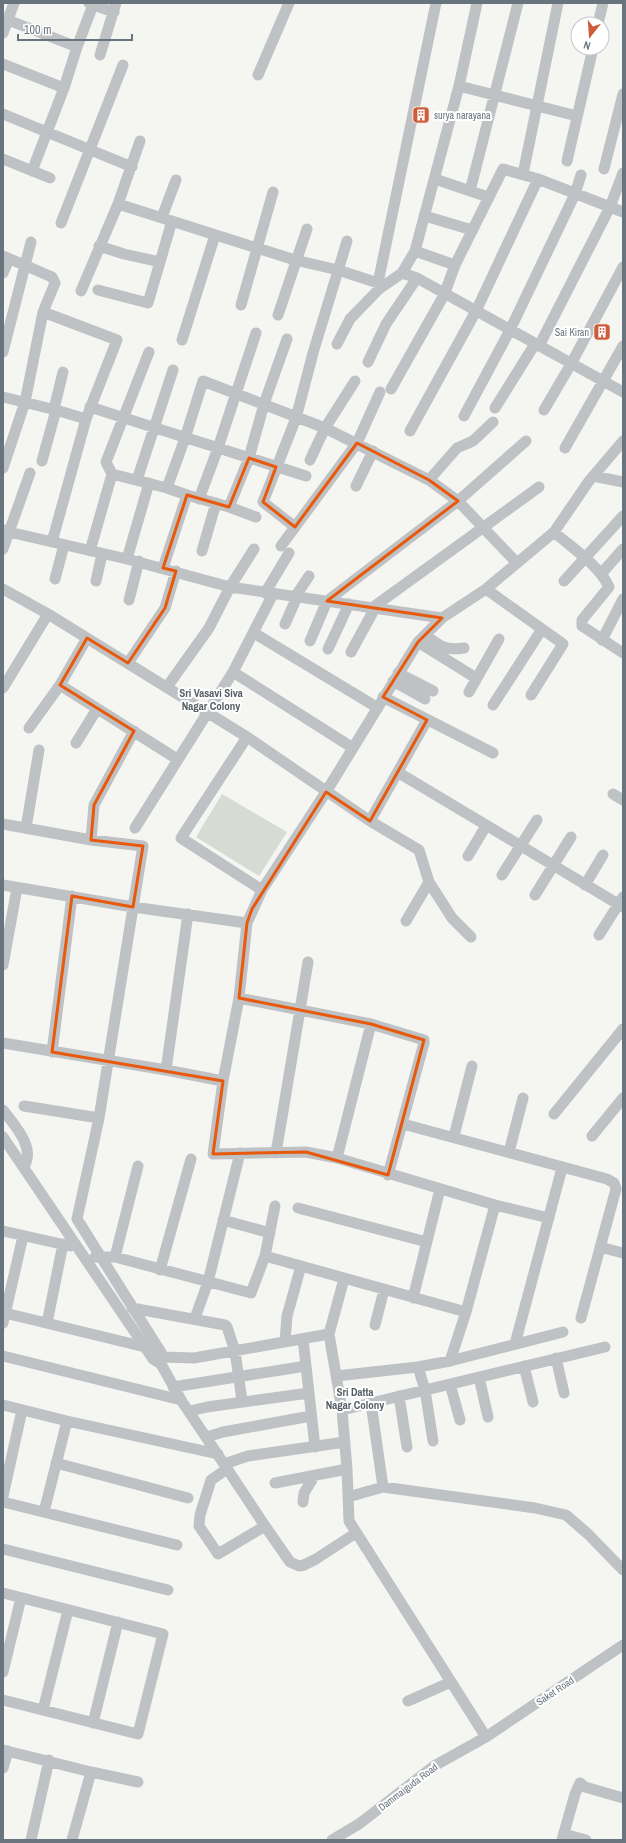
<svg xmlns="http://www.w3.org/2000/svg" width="626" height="1843" viewBox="0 0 626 1843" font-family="'Archivo Narrow',sans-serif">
<rect width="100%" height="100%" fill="#f5f5f2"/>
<path fill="#d6dbd4" d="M222 794 287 832 259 876 196 837Z"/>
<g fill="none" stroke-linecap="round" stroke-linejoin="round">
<path stroke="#bfc2c5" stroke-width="11" d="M93 5 114 12
M3 18 77 47
M598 24 603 3
M3 33 14 3
M100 55 116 3
M3 64 64 88
M258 75 289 3
M459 86 577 116
M3 114 132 167
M3 159 50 178
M567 161 593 48
M604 169 623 94
M32 171 64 88 77 47 93 5 89 3
M523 174 558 3
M435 179 488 197
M470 191 518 3
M118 204 295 260 338 270 378 283
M425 216 472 230
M162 217 176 180
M61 223 123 65
M99 246 124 254 160 262
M415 251 455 265
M3 256 52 277 55 283 43 312 25 402 3 468
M3 273 9 259
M402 273 417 278 623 392
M379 289 378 283 436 3
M98 290 148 303 172 221
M81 291 118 204 140 141
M241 305 273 192
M43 312 117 340 86 419 52 542
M278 315 307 229
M182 340 215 235
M337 344 350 319 379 289 402 273 415 251 459 86 477 3
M539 346 610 207 623 173
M3 352 31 242
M368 362 386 324 417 278
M391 389 444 295 455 265 503 169 538 179 623 212
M3 397 56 410 86 419
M90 407 306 476
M495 408 535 344
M54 409 63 372
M544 410 571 364 623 267
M464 416 510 330 575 194 581 175
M410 431 476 311 538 179
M565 448 623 346
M310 460 325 428 355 381
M42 461 56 410
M112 474 167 488 187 495
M593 476 623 482
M137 480 173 370
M429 480 457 448 473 441 493 422
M356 486 373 451
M167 488 185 438 203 381 325 428 429 480 458 501 516 562
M199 499 218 448 256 333
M229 507 256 517
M295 527 263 502 296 418 313 353 347 241
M4 530 9 532 30 473
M554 532C571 547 600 566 609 587L582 620V626L623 653
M281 546 357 443 380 392
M3 549 9 532 127 559 230 587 442 618
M90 551 112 474 106 462 149 352
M202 551 216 503
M127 559 149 483
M163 568 187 495 229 507 249 458 264 404 287 339
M601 574 623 549
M55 579 64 545
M96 581 102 554
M564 581 623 516
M3 589 48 614 247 737 370 821 419 850 429 882 452 918 471 937
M486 589 563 644 531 695
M265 593 289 553
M295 597 309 576
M129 600 139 561
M372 608 539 487
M285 624 297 597
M254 633 378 708
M425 635C440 646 445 651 464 648
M602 640 623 599
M310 641 327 601 458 501 526 441
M418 642 476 678
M328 649 349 604
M351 652 375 608
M128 663 165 608 176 571
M233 672 353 748
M398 673 433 691
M393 681 425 699
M60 685 177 759
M167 687 209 628 230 587 254 549
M3 688 48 614
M469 692 499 639
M383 697 493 753
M493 705 542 629
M29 728 60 685 87 638
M247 737 181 838 262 890
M76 743 97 709
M399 773 623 907
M613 794 623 800
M370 821 427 720
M3 824 91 840 143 846 99 1118 77 1219 162 1354 161 1364
M26 828 39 750
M135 828 233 672 273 594
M91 840 94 805 134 731
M468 856 486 826
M502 875 537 820
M3 885 133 907 247 923
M585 885 603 855
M535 895 571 837
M406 921 429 882
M599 935 623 897
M3 965 17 888
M239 998 371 1024 424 1040V1043L388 1175
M3 1043 166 1070 223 1081
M52 1052 72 896
M166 1070 188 914
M24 1106 99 1118
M3 1110C14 1125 36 1147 24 1167
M554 1114 623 1029
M403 1124 607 1179 614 1183 616 1189 581 1318
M454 1136 472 1066
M592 1136 623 1098
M3 1137 153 1359 161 1364 181 1400 224 1464
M509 1152 523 1098
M276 1153 308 962
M337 1158 371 1024
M298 1208 427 1242
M549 1218 495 1205 337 1158 306 1152 213 1154 223 1081 239 998 247 923 262 890 326 792 418 642 442 618 486 589 554 532 589 481 623 441
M223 1220 270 1233
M3 1231 70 1246
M600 1247 623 1253
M265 1256 466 1312
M95 1257H115L251 1293 265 1256 275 1206
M115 1257 138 1166
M160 1270 191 1159
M344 1279 329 1334 342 1410 347 1469 349 1521 486 1737
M413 1298 440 1189
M132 1308 225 1325 227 1327 235 1351 242 1401
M5 1313 145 1347
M195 1318 208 1282 240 1153
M3 1323 23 1236
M47 1323 63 1244
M375 1325 384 1290
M303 1339 315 1447
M285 1342 287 1316 301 1266
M515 1344 562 1168
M3 1356 181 1400
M162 1357 194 1358 329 1334
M556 1358 564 1393
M450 1361 466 1312 495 1205
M524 1366 533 1402
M418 1367 425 1390 433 1441
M336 1376 418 1367 450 1361 563 1332
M479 1377 488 1417
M450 1384 460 1420
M173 1387 306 1366
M399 1396 407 1447
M371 1403 383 1487
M3 1405 67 1421 218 1454
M342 1410 605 1347
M190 1411 207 1407 309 1393
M207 1437 223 1432 311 1416
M56 1463 188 1498
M227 1469 211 1480 200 1515 199 1526 218 1554 265 1526 224 1464 248 1456 345 1442
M275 1483 347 1469
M3 1496 22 1410
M348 1497 383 1487 535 1508 566 1515 588 1534 623 1570
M3 1502 177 1545
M303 1502 304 1493 315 1475
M44 1512 67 1421
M265 1526 290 1562 299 1566 304 1565 316 1559 356 1533
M3 1549 168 1590
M3 1593 163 1634 138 1734 3 1700
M3 1672 21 1598
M408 1701 451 1682
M43 1710 68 1610
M93 1723 118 1622
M3 1750 91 1772 72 1840
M3 1768 8 1751
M91 1772 138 1782
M580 1783 585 1787 623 1798
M564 1834 586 1840
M31 1840 49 1760
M332 1840 359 1824 434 1766 486 1737 623 1645
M562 1840 575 1794 580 1783"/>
</g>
<path fill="none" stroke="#e8590c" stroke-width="3" stroke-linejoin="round" d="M357 443 429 480 458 501 327 601 442 618 418 642 383 697 427 720 370 821 326 792 252 909 247 923 239 998 371 1024 424 1040 388 1175 306 1152 213 1154 223 1081 52 1052 72 896 133 907 143 846 91 840 94 805 134 731 60 685 87 638 128 663 165 608 176 571 163 568 187 495 229 507 249 458 276 467 263 502 295 527Z"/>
<defs>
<symbol id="building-square" viewBox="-11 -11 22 22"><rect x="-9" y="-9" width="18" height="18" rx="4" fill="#cd5c3a" stroke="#fff"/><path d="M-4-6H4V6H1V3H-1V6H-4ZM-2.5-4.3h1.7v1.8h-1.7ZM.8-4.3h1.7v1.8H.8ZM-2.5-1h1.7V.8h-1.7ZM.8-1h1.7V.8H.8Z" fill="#fff"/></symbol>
</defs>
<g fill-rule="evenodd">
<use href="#building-square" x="411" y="105" width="20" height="20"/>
<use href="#building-square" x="592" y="322" width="20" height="20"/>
</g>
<g text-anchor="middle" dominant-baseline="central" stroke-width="4" stroke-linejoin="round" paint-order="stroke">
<g font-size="10" fill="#68757f" stroke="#fff" text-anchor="start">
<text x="434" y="115">surya narayana</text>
<text x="589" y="332" text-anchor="end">Sai Kiran</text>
</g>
<g font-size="10" fill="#68757f" stroke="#fff">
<text transform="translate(555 1691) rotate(-34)">Saket Road</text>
<text transform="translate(408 1787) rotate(-37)">Dammaiguda Road</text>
</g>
<g font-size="11" font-weight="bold" fill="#555e65" stroke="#fff">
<text x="211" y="693">Sri Vasavi Siva<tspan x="211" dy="13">Nagar Colony</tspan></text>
<text x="355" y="1392">Sri Datta<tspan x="355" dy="13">Nagar Colony</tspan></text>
</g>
</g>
<rect width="626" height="1843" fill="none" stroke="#68757f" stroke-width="8"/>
<g transform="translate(590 36) rotate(197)"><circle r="19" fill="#ffffff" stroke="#c3c8cc"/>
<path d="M0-3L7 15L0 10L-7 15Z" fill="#cd5c3a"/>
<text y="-6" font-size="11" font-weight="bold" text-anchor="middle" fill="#68757f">N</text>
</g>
<path d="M18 34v6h114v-6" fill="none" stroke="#68757f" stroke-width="2"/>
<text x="24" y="34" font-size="12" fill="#68757f" stroke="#ffffff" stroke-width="3" paint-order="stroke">100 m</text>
</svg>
